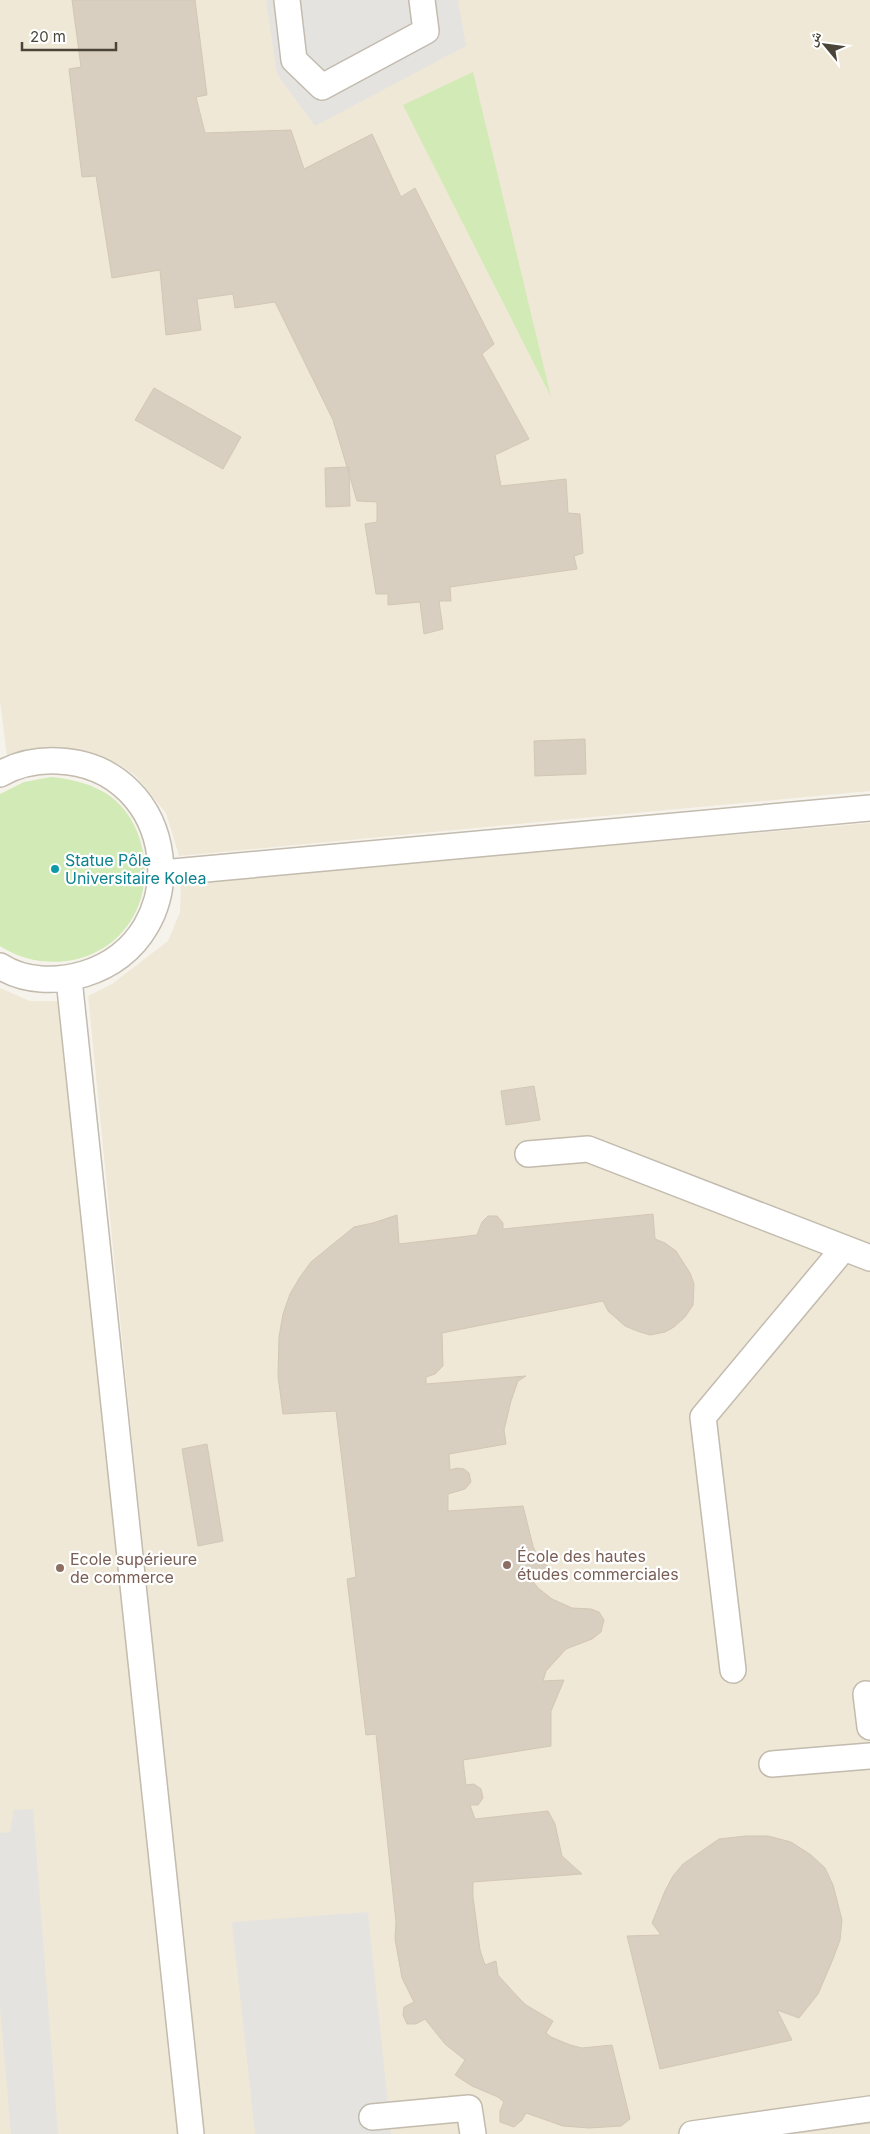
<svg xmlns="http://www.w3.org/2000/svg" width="870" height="2134" viewBox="0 0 870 2134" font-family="Inter,'Noto Naskh Arabic',sans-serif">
<rect width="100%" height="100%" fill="#f6f3ec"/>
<path fill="#efe8d6" d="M0 0H870V791L179 856 166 813 136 776 119 764 98 756 73 749 43 748 7 757 0 701Z
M870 823V2134H201L88 996 112 984 168 941 180 912 181 883Z
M0 988 30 1001H59L181 2134H0Z"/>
<path fill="#d2eab5" d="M473 72 551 397 403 105Z
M51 777C70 779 85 782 102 791 144 814 156 875 134 915 108 964 45 975 0 946V794L24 782Z"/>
<path fill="#e5e3e0" d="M266 0H458L466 46 315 126 277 74Z
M33 1809 58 2134H11L0 2008V1833L10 1832 14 1810Z
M368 1912 391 2134H255L232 1922Z"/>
<path fill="#d8cfc1" stroke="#d3c7b4" d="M72 0H195L207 95 196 97 205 133 291 130 304 169 372 134 401 197 415 188 494 344 482 354 529 439 495 455 501 486 566 479 568 513 580 514 583 553 574 556 577 569 450 587 451 601H439L443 629 424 634 420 602 388 605V594H376L365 524 377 522V502L357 501 333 420 275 302 235 308 233 294 197 299 201 330 166 335 160 270 112 278 96 176 82 177 69 69 81 67Z
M154 388 241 437 223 469 135 420Z
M349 467 350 506 326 507 325 468Z
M585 739 586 774 535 776 534 741Z
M534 1086 540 1120 506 1125 501 1091Z
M653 1214 655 1239 665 1243 676 1251 690 1273 694 1284 693 1305 685 1317 674 1327 665 1332 650 1335 637 1331 625 1326 608 1311 603 1301 442 1333 443 1366 435 1374 426 1377V1384L526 1376 518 1381 511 1401 504 1430 506 1444 449 1454 450 1470 457 1468 464 1469 469 1473 471 1482 465 1489 448 1494V1511L523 1506 533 1546 538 1558 558 1574 532 1580 538 1588 552 1599 572 1608 591 1609 599 1612 604 1620 601 1632 592 1639 566 1649 546 1671 543 1681 564 1680 551 1711V1746L463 1760 466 1785 474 1784 481 1789 483 1798 478 1805H470L475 1819 548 1811 555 1824 562 1856 582 1874 473 1882V1897L480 1950 485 1965 496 1961 498 1975 517 1996 526 2005 553 2021 546 2033 551 2037 570 2045 582 2048 612 2045 630 2119 621 2126 589 2128 563 2126 526 2113 522 2120 514 2127 500 2122V2111L504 2102 498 2097 472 2086 455 2075 465 2060 445 2044 425 2019 416 2024H407L403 2015 404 2007 414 2002 402 1978 395 1939 396 1922 376 1734 366 1735 347 1579 356 1577 336 1411 283 1414 278 1376 279 1337 283 1314 290 1294 300 1277 311 1262 354 1227 373 1223 397 1215 399 1244 477 1235 482 1222 488 1216H497L503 1223V1229Z
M207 1444 223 1541 198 1546 182 1449Z
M746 1836H768L791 1842 811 1855 825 1868 833 1885 842 1920 840 1940 833 1959 818 1994 799 2018 777 2010 792 2040 660 2069 627 1936 661 1935 652 1923 665 1891 673 1876 683 1864 719 1839Z"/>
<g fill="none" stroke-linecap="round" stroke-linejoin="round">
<defs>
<path id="street" d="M287 0 294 60 322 87 426 31 422 0
M0 774C18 764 37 760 58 761 179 766 200 938 84 974 57 982 24 982 0 966
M162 873 870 808
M69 979 191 2134
M528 1154 588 1149 870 1258
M733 1670 703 1417 844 1248
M866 1694 870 1727
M772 1764 870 1756
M372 2117 469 2108 473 2134
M692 2134 870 2109"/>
</defs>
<use href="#street" stroke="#c2bbae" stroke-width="28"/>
<use href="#street" stroke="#fff" stroke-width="25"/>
</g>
<circle fill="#0f9aa8" stroke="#fff" stroke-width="2" cx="55" cy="869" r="5"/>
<g fill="#8d6e63" stroke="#fff" stroke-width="2">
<circle cx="507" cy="1565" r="5"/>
<circle cx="60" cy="1568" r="5"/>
</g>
<g text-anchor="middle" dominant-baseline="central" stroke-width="4.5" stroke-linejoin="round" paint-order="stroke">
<g font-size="16" fill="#0d838f" stroke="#fff" text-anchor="start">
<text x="65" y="860">Statue Pôle<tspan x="65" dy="18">Universitaire Kolea</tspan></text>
</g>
<g font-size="16" fill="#785e54" stroke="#fff" text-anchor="start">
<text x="517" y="1556">École des hautes<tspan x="517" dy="18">études commerciales</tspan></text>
<text x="70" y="1559">Ecole supérieure<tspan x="70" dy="18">de commerce</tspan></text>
</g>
</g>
<g transform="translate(825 45) rotate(299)" stroke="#ffffff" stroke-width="4" paint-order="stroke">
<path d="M0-4L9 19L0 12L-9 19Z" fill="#4b4439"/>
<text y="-8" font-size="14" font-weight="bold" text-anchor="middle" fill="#4b4439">ش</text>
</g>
<path d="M22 42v8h94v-8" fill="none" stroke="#4b4439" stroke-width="2.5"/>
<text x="30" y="42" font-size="15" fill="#4b4439" stroke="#ffffff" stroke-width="4" paint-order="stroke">20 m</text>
</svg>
